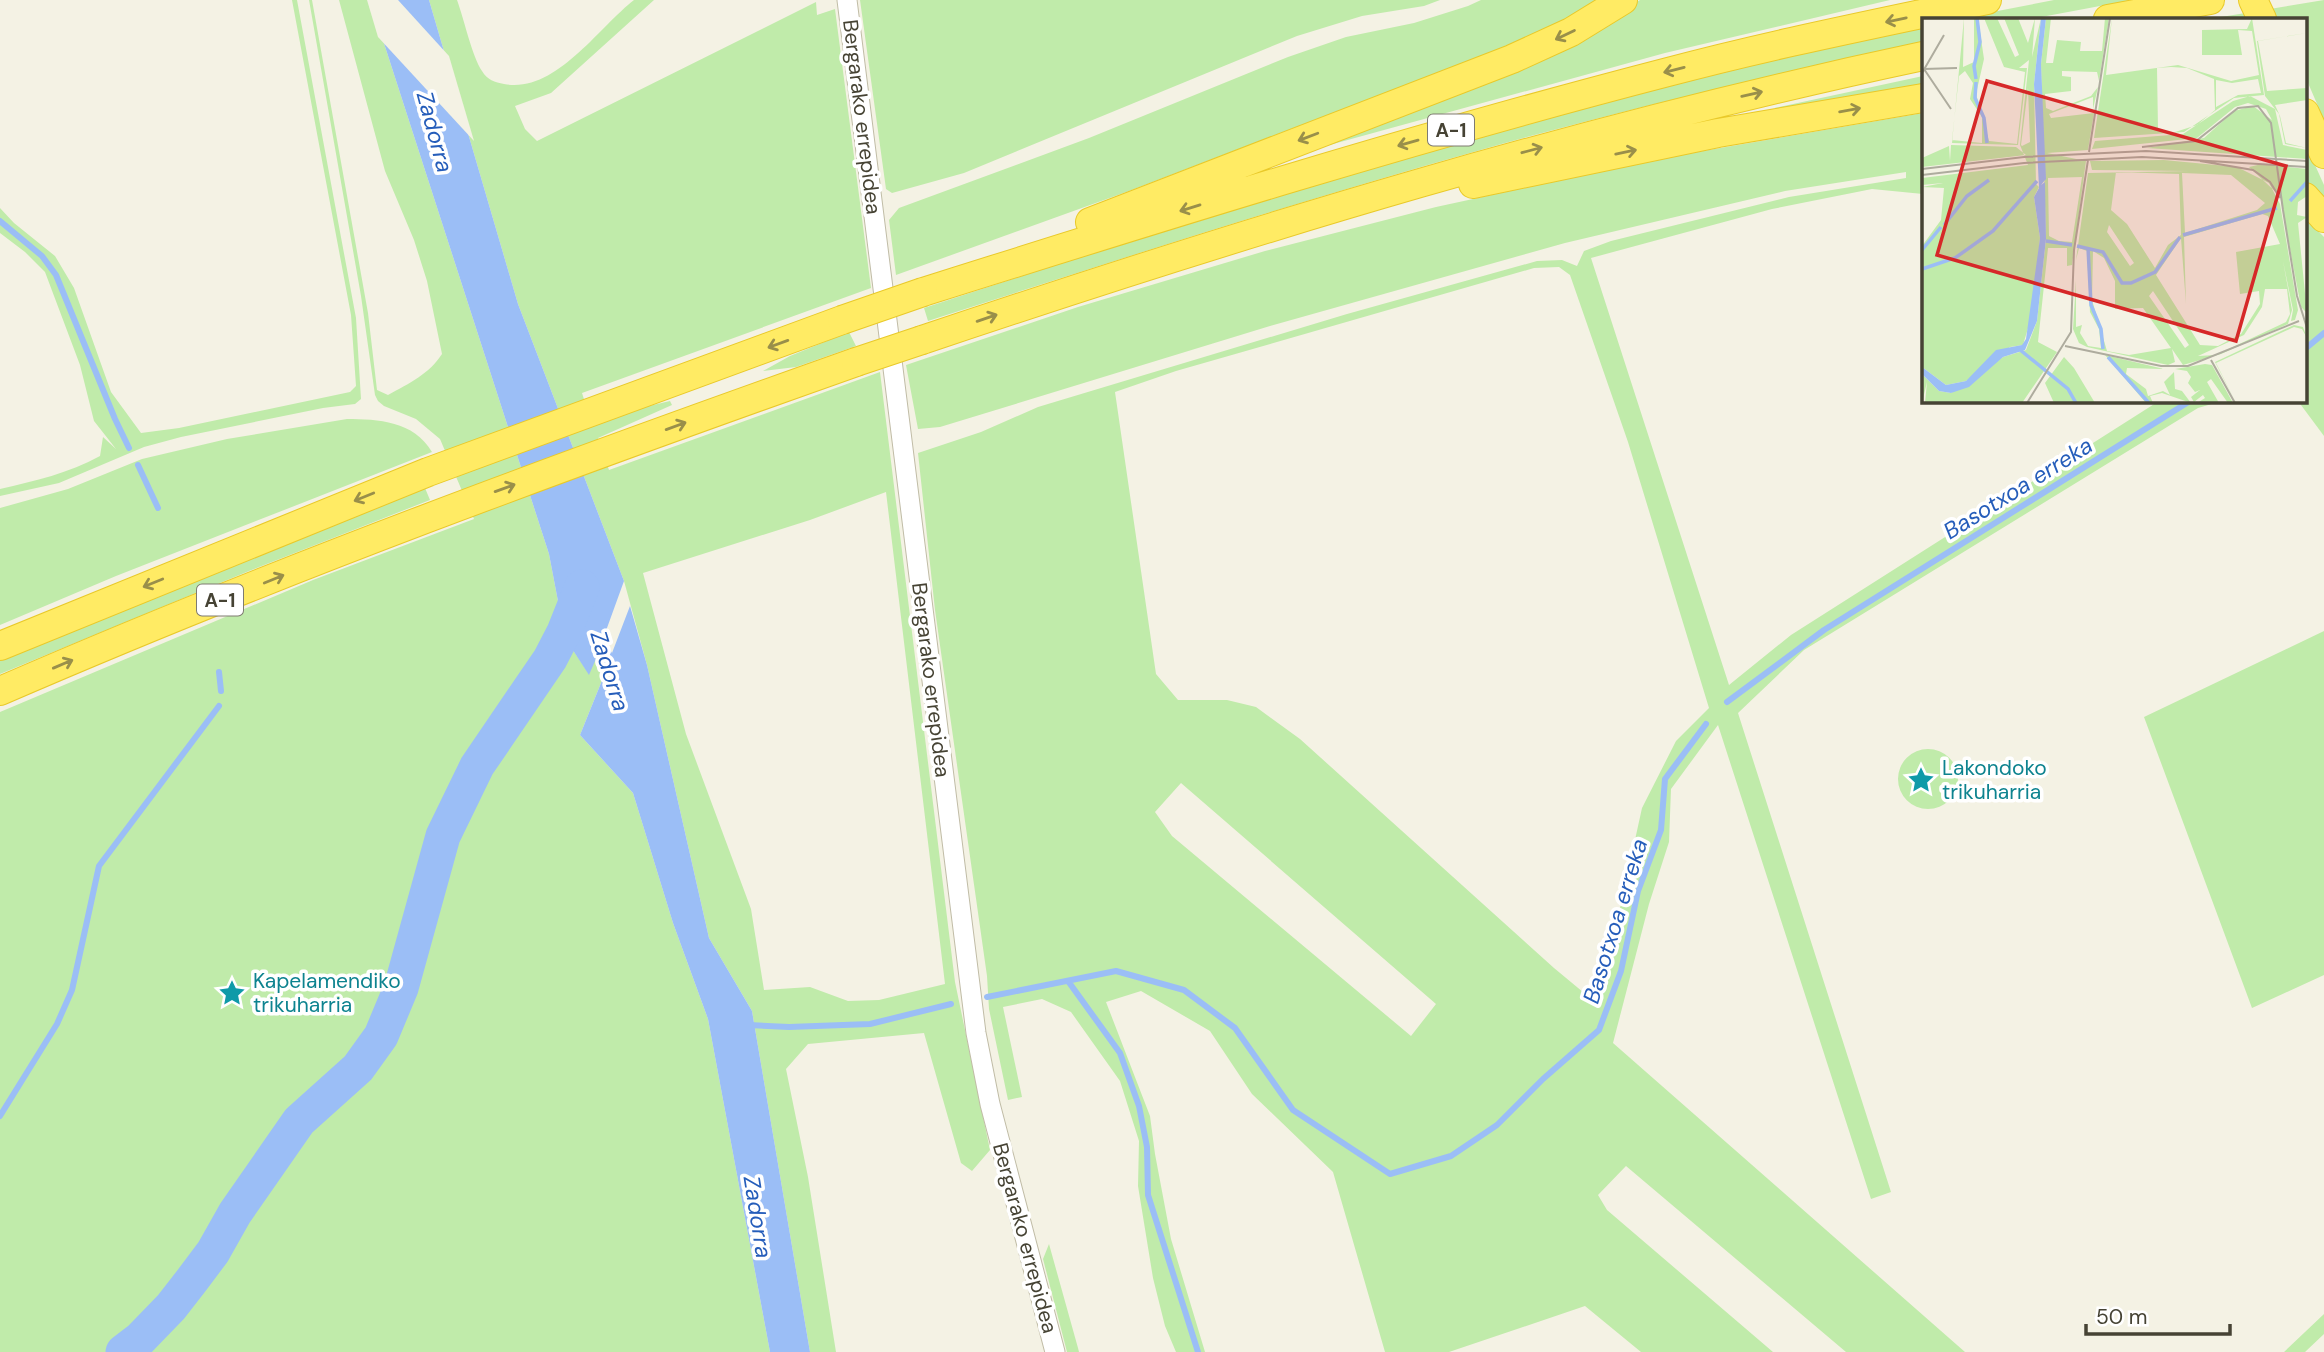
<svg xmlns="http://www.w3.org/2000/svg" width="2324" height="1352" viewBox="0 0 2324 1352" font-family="'DM Sans',sans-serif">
<rect width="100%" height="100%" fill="#f4f2e4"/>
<path fill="#c0ebaa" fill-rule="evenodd" d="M292 0H297L356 318 361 399 355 404 323 408 181 437 144 447 59 483 0 496V489C35 481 69 473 100 456L103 437 116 449 94 421 80 365 45 272 25 252 0 233V208L14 223 55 256 74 288 111 392 141 433 179 428 350 392 356 386 351 315Z
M309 0H312L368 313 377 390 388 395C410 383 429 374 442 354L427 281 414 240 385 171 339 0H370L549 554 565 638 589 674 597 652 603 678 580 735 633 793 673 923 708 1019 770 1352H0V712L313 580 474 519 440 439 416 419 384 406 378 401 375 395 361 296Z
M429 0H457C464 19 472 56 482 71 487 80 495 82 504 84 555 94 598 28 634 0H654L551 93 515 106 525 129 537 141 816 2 817 15 835 9 871 288 582 393 592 424 632 410 670 401 672 405 598 438 609 470 880 372 955 982 990 1150 972 1171 961 1163 924 1033 808 1044 786 1069 808 1177 836 1352H810L752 1011 709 938 647 665 624 581 518 304ZM886 492 945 984 879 1000 848 1001 810 987 764 990 751 909 686 734 643 573 810 520Z
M860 0H1440L1424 6 1362 16 1297 36 964 173 892 193 886 189Z
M1481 0H1600L1576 16 1526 39 1129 191 896 275 889 220 899 208 1089 138 1288 57 1346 37 1414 23 1468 6Z
M1640 0H1890L1665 53 1293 155 1585 37Z
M2054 0H2132L2031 19H1956Z
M2324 0V120L2305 76V19H2209Z
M1923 26V42C1774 75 1624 109 1477 151 1293 203 1110 262 928 321L924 308 1286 190 1678 82Z
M1923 76V89L1816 107 1774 108Z
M1923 113V194L1872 189 1772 209 1591 258 1729 685 1791 635 2159 401H2222L2198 408 1804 650 1738 713 1891 1192 1871 1199 1718 725 1671 789 1669 842 1649 904 1613 1043 1965 1352H1846L1626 1166 1598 1195 1607 1210 1773 1352H1641L1585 1306 1449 1352H1385L1333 1172 1252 1094 1210 1031 1141 991 1106 1002 1150 1116 1155 1154 1171 1239 1205 1352H1176L1165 1326 1153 1278 1138 1186 1139 1141 1120 1081 1071 1012 1042 999 1003 1007 1022 1097 1008 1100 989 1009 987 976 935 610 918 453 981 432 1038 407 1347 314 1537 261 1562 260 1577 266 1584 251 1611 241 1789 197 1906 178V172L1785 191 1565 243 1270 326 940 427 918 429 906 365 1078 307 1265 251 1436 207 1662 158ZM1559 267 1570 275 1628 442 1709 708 1676 741 1642 808 1620 908 1595 1002 1554 968 1300 739 1256 707 1227 700H1178L1156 674 1115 392 1176 371 1534 268ZM1181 783 1436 1004 1411 1036 1172 836 1155 812Z
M2305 143 2324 185V205L2305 185Z
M2305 218 2324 237V436L2298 401H2305Z
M849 332 856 346 796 367 763 371 790 356Z
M347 419C378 419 414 421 432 452L116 576 0 625V508L68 489 142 459 227 439Z
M425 488 430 500 249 571 0 674V659Z
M2324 631V975L2252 1008 2144 717Z
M1898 779a30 30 0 1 1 60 0a30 30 0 1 1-60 0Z
M1049 1244 1078 1348 1079 1352H1067L1043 1259Z
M2324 1314V1334L2305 1352H2284Z"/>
<path fill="#9bbef6" d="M370 0H429L518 304 624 581 603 639 612 653 630 606 647 665 709 938 752 1011 810 1352H770L708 1019 673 923 633 793 580 735 603 678 598 654 589 675 565 638 549 554Z"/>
<path fill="#f4f2e4" d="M367 0H398L449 56 474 141 378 37Z"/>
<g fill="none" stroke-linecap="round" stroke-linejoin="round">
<path stroke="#9bbef6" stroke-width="6" d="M0 221 42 256 56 275 115 419 129 448
M2305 349 2324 333
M138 465 158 508
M219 672 221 691
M1727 702 1824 630 2190 401
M1068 981 1120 1053 1139 1106 1147 1147 1148 1195 1198 1352
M987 997 1116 971 1184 990 1235 1028 1293 1110 1390 1174 1451 1156 1497 1125 1543 1079 1599 1030 1621 971 1638 891 1661 830 1665 779 1706 724
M749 1025 789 1027 870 1024 951 1004
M0 1116 57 1024 72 990 99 866 219 706"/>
<path stroke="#9bbef6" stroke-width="35" d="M123 1352 140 1339 171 1307 192 1280 213 1252 235 1213 299 1121 358 1068 381 1036 401 988 443 836 477 766 550 659 564 632 582 587"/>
<defs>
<path id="tertiary" d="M847 0 976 1033 990 1104 1055 1352"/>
<path id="motorway" d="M2253 0 2262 19
M2108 19 2210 0
M2305 113 2324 154
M1473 184 1718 133 1923 98
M2305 197 2324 218
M1090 222 1512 59 1571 32 1623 0
M923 292C1170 214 1417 137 1668 72 1773 44 1880 23 1987 0
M922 340C1252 229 1583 128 1923 56
M0 646 428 472 842 320
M0 691C281 569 568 464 856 362"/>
</defs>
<use href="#tertiary" stroke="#c0bca6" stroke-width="21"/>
<use href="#motorway" stroke="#e9c929" stroke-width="30"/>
<use href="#tertiary" stroke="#fff" stroke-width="19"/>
<use href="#motorway" stroke="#ffeb64" stroke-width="28"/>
<defs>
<path id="motorway-bridge" d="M842 320 923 292
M856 362 922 340"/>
</defs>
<use href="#motorway-bridge" stroke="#e9c929" stroke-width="30" stroke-linecap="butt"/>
<use href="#motorway-bridge" stroke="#ffeb64" stroke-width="28"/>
</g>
<defs><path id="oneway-shaft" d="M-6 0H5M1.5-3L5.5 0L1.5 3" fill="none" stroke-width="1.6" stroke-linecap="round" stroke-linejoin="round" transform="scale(1.75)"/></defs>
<g stroke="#998f4a">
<use href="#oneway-shaft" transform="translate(1896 20) rotate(168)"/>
<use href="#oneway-shaft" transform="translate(1565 35) rotate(154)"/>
<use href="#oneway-shaft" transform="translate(1674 70) rotate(166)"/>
<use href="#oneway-shaft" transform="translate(1752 94) rotate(-13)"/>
<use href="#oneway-shaft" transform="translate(1850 110) rotate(-10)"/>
<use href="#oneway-shaft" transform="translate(1308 137) rotate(159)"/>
<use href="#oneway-shaft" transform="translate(1408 143) rotate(164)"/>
<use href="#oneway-shaft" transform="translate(1532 150) rotate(-15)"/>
<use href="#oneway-shaft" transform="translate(1626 152) rotate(-12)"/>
<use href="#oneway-shaft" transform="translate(1190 208) rotate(163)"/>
<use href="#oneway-shaft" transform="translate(987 318) rotate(-19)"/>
<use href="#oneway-shaft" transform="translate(778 344) rotate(160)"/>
<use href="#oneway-shaft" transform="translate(676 426) rotate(-20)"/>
<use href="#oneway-shaft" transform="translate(505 488) rotate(-20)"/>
<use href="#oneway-shaft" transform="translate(364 497) rotate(158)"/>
<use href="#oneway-shaft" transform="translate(274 579) rotate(-22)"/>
<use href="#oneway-shaft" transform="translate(153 583) rotate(158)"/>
<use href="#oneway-shaft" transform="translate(63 664) rotate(-23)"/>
</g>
<defs>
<symbol id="sight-bare" viewBox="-9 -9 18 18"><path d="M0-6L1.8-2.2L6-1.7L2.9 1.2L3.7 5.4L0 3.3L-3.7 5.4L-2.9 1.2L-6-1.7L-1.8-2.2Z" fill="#0f9aa8" stroke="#fff" stroke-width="2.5" paint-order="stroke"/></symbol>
</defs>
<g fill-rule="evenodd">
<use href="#sight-bare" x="1902" y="761" width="38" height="38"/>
<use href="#sight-bare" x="213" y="974" width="38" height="38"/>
</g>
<g text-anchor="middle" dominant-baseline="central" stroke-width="7" stroke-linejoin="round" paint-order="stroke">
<g fill="#fff" stroke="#7e7b71" stroke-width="2">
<rect x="1428" y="114.5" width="46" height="31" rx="5"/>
<rect x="197" y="584.5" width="46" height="31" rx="5"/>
</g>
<g font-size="19" font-weight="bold" fill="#464334">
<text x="1451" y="130">A-1</text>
<text x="220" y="600">A-1</text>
</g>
<g font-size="21" fill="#464334" stroke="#fff">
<text transform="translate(862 117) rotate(83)">Bergarako errepidea</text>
<text transform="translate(931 680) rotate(83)">Bergarako errepidea</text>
<text transform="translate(1025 1238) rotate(75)">Bergarako errepidea</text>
</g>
<g font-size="21" fill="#0d838f" stroke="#fff" text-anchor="start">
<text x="1942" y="768">Lakondoko<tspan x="1942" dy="24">trikuharria</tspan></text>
<text x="253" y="981">Kapelamendiko<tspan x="253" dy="24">trikuharria</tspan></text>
</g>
<g font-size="23" font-style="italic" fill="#255dba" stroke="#fff">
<text transform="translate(435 132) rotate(75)">Zadorra</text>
<text transform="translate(2018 488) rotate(-32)">Basotxoa erreka</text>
<text transform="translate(610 671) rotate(73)">Zadorra</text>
<text transform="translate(1615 921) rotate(-73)">Basotxoa erreka</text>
<text transform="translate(758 1217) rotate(81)">Zadorra</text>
</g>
</g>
<g transform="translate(1922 18)">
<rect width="385" height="385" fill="#f4f2e4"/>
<path d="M42 0 41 49 52 44V0H56L62 41 54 76 67 123 95 126 103 54 82 49 62 0H75L93 39 97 37 82 0H96L106 25 113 0 110 39 119 0 112 66 114 166 117 169 112 179 118 220 112 290 101 327 88 329 44 363 24 367 0 349V228L19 202 22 170 0 169 21 165 0 167V160L106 147 98 127 107 42 97 50H105L96 127 30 125ZM43 53 51 65 48 81 60 99V125L30 122 37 58ZM106 70 108 124 100 128 99 127ZM124 0H129L124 45H131L135 22 159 24 158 33H180L183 0H187L177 63 175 54 140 53V58L149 59V73L123 76 124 90 131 93 169 78 176 69 171 91V79L127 96 129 100 172 95 166 132 125 135 164 143 150 247 145 248V230H126L116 324 135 334 100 385H3L5 364 0 385V356L17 373 29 375 81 339 104 332 115 303 124 221 119 46ZM160 159 150 224 137 223 127 218 126 160ZM190 0 184 57 256 47 309 63 337 57 330 13 316 12 320 37H280V12L325 11 330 0 342 77 312 80 262 114 172 120ZM249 49 265 50 292 61 293 92 275 107 250 115 236 111 235 50ZM336 61 339 75 316 77 294 89V62L310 65ZM385 15 336 23 345 73 385 70V82L353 87 358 98 364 125 385 130 363 126 357 96 343 78 335 23ZM328 78 353 91 361 127 385 132V141L225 130 282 120 312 93 331 88 350 102 344 91 326 85 313 89 275 120 170 131 173 123 261 116 311 83ZM29 127 94 129 104 137 0 149V140L27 128 28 143ZM242 142 315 149 347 165 358 186 376 292 373 302 369 303 371 292 361 243 370 292 366 306 299 336 261 347 250 331 253 344 246 347 165 329 157 325 151 311 154 262V309L160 307 158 315 166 328 179 330 177 311 168 294 165 233 157 230 154 242 166 155 267 153 170 152 168 143ZM194 154 257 156 259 217 246 227 233 250 205 206 189 192ZM260 155 309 157 343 185 335 192 263 215ZM340 196 346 198 358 226 314 234 318 276 337 273 338 286 319 316 296 328 278 327 234 257 259 220 264 286 262 219ZM187 207 212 245 208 248 185 214ZM171 233 182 240 193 263V291L221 290 249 330 207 337 185 333 170 282ZM343 271H365L368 296 364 304 294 337 276 338 322 317 340 289ZM231 273 267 327 263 330 227 278ZM340 146 385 151V178L376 184 375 197 385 199 376 205 385 295 379 289 358 178 327 149ZM372 307 381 309 385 320 380 311 372 309 294 345 314 385 293 344ZM183 337 242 351 205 350 204 356 224 371 226 378 241 373 248 377 242 364 252 354 253 371 260 373 269 385 240 375 228 378 231 385H224ZM142 339 152 350 173 385H132L123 365ZM283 346 290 347 311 385H306L289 361 285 364 297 385H275L283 380 281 377 272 384 269 379 278 372 273 374 266 365 269 359 265 353 253 351Z" fill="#c0ebaa" fill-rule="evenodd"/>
<path d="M119 0H124L119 46 124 161 119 167 123 164 124 221 115 303 103 332 81 339 47 369 29 375 17 373 0 356V349L24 367 44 363 74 332 100 327 104 321 118 220 112 179 117 170 112 66Z" fill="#9bbef6"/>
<path fill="none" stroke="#9bbef6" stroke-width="3.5" d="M54 61 52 48 58 24 55 0M54 64 53 80 62 100 65 125M368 183 385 164M22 207 45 178 67 162M261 217 355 190M124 223 150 227M155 228 181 234 200 265H209L233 254 258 219M166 230 169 287 179 311 181 331M0 232 19 209M0 251 33 240 71 213 115 163M97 331 146 371 154 385M186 339 227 385"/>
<path fill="none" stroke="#aeac9e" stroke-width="2" d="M2 51 29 91M2 51 35 50M0 55 22 17M220 129 274 123 316 90 336 88 349 105 361 192M167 134 188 0M278 143 331 152 348 164 358 180M0 151 102 139 224 133 385 143M0 157 102 145 220 139 385 149M361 192 375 278 385 310M143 328 239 348H266L377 303M289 342 313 385M105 385 149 314 152 232 166 142"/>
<path fill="#d62828" fill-opacity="0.15" stroke="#d62828" stroke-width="3.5" d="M65 63 364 148 314 323 15 237Z"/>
<rect width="385" height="385" fill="none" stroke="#464334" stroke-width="3.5"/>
</g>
<path d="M2086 1324v10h144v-10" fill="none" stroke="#464334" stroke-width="3.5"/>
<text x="2096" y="1324" font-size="21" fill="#464334" stroke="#ffffff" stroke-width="5" paint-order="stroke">50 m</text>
</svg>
